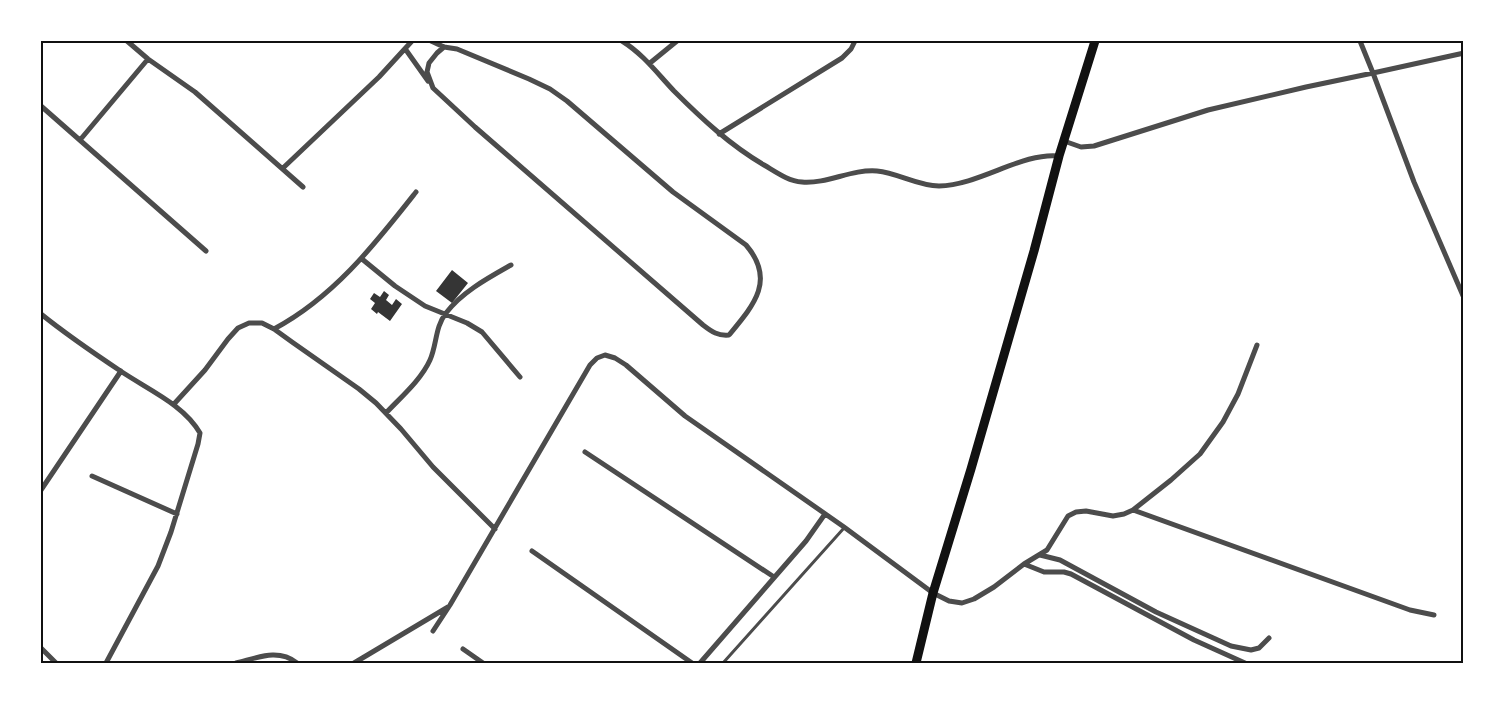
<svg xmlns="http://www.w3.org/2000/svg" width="1505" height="704" viewBox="0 0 1505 704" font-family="Figtree,sans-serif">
<rect width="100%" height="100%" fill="#fff"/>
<path fill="#353535" d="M452 270 468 283 452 303 436 291Z
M384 291 389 295 386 300 392 305 396 299 402 304 390 321 378 312 377 314 371 309 375 303 370 299 374 293 380 297Z"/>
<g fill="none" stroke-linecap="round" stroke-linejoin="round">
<path stroke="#4c4c4c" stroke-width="3" d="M723 663 844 528"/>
<path stroke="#4c4c4c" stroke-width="5" d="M127 41 148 59 195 92 303 187
M431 41 444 47 457 49 529 79 550 89 567 101 673 192 746 245C776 280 754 305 729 335 718 336 712 332 703 325L475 127 433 88 427 72 429 63 437 53 444 47
M622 41C643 54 657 73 674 91 702 119 730 145 764 165 776 172 788 181 802 182 828 184 851 169 877 171 898 173 918 186 939 186 980 185 1022 152 1059 156
M1360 41 1373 73 1464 53
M406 50 428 81
M650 63 677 41
M41 106 206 251
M719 134 842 58 851 49 855 41
M80 140 148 59
M1064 141 1081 147 1094 146 1208 110 1306 87 1373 73 1414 182 1464 298
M283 168 379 77 412 41
M362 259 395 286 425 306 467 323 482 332 520 377
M41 314C67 335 95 354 122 372 149 390 184 405 200 433L198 444 171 532 158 566 106 663
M274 329C334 297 375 244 416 192
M174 404 205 370 228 339 238 328 249 323H262L274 329 292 342 359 389 376 403 401 429 433 467 495 529
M386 413C401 397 421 380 430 360 437 344 435 327 446 313 462 292 488 278 511 265
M585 452 774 577
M92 476 177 514
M41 490 121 371
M1133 510 1410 610 1434 615
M532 551 692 663
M1040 555 1060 560 1156 612 1231 646 1251 650 1259 648 1269 638
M1024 564 1044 572H1064L1071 574 1194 640 1245 663
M433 631 450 605 590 365 597 358 605 355 615 358 626 365 685 416 844 527 933 593 949 601 962 603 974 599 994 587 1024 564 1047 550 1068 516 1076 512 1086 511 1113 516 1124 514 1133 510 1171 480 1200 454 1223 422 1238 394 1257 345
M41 648 56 663
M463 649 483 663
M236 663C257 658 278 648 297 663
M354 663 448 607
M700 663 806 541 825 514"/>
<path stroke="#111" stroke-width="9" d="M916 663 933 593 971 469 1034 251 1059 156 1095 41"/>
</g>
<rect width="1505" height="704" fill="none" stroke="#ffffff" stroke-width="85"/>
<rect x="42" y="42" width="1420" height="620" fill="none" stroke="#111" stroke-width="2"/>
</svg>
